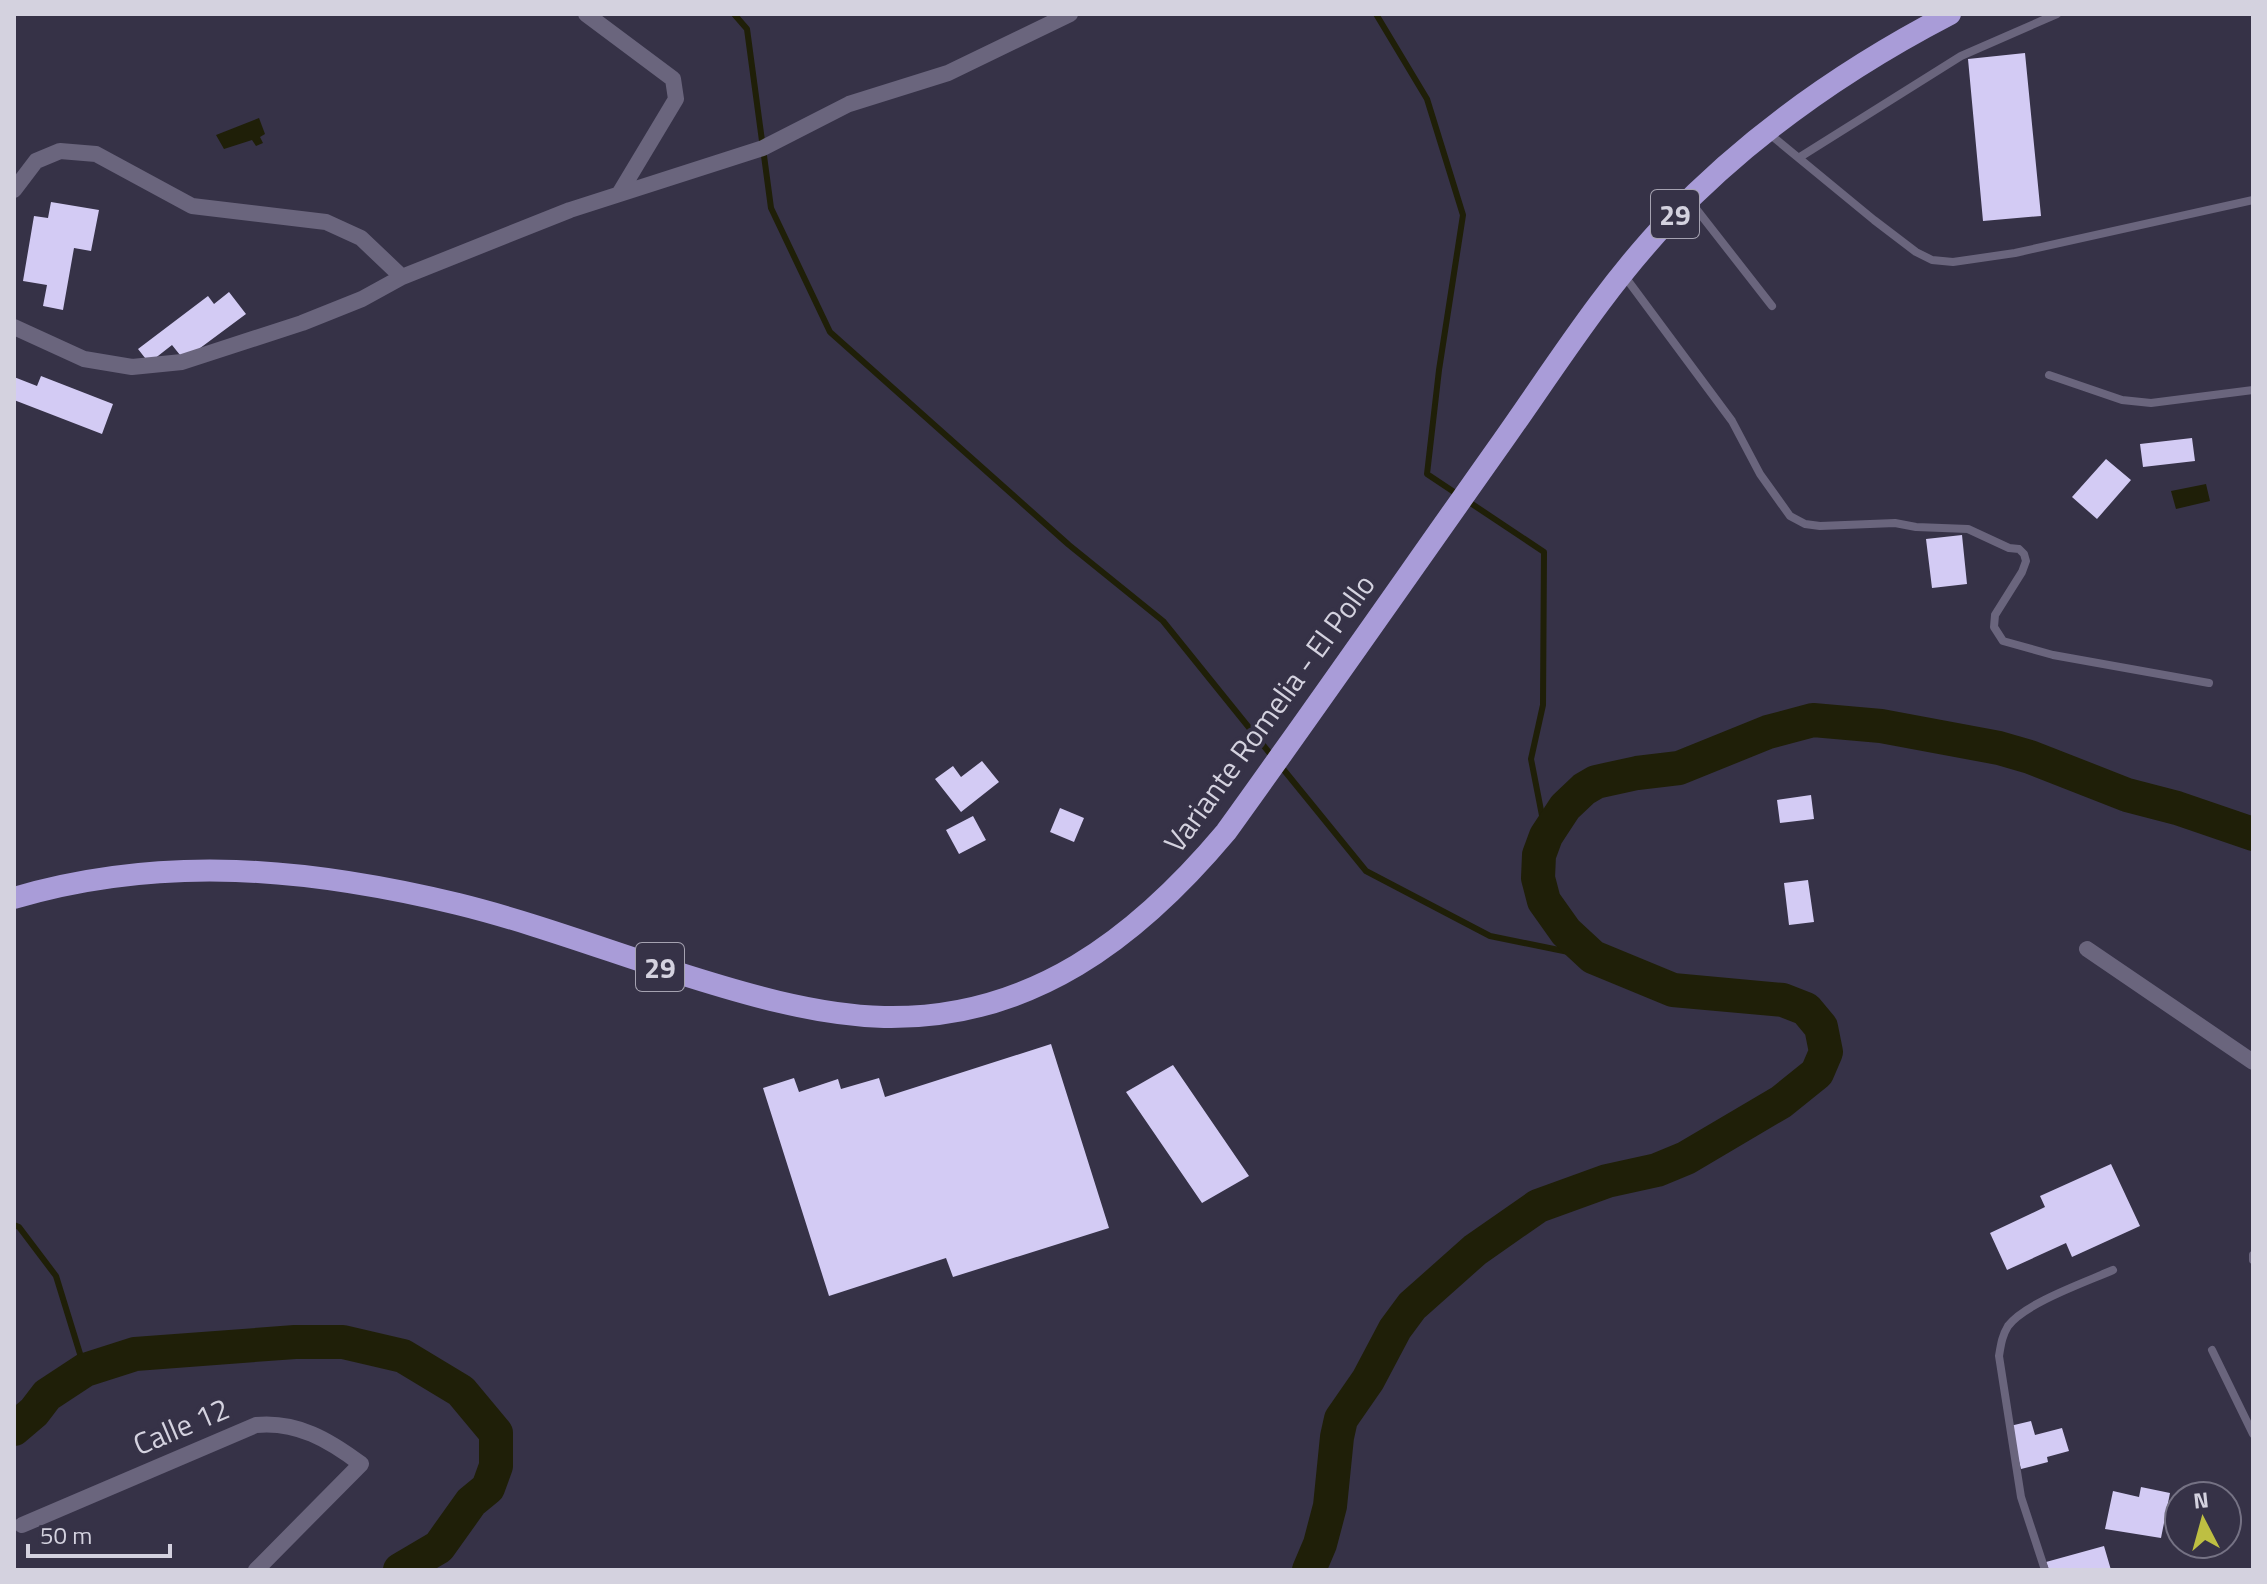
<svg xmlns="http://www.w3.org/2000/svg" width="2267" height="1584" viewBox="0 0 2267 1584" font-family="'Titillium Web',sans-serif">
<rect width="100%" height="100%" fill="#363247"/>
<path fill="#1f1f08" d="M259 118 265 134 260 137 263 143 256 146 252 140 224 149 216 135Z
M2206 484 2210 501 2176 509 2171 491Z"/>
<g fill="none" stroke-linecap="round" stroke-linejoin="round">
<path stroke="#1f1f08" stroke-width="6" d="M734 14 747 29 771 208 830 332 1069 545 1163 621 1272 756
M1376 14 1427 99 1463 215 1439 370 1427 474 1544 552 1543 705 1531 759 1546 836
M1279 764 1366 871 1490 936 1593 957
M14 1225 19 1227 56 1276 85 1370"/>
<path stroke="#1f1f08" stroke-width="34" d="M14 1429 34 1412 47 1395 85 1370 135 1354 295 1342H343L403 1356 461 1391 496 1433V1466L488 1488 471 1502 439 1547 400 1570
M1309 1570 1320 1544 1330 1506 1337 1437 1341 1419 1368 1380 1395 1329 1412 1306 1475 1250 1538 1206 1607 1181 1657 1170 1686 1158 1781 1102 1817 1073 1826 1052 1821 1027 1806 1009 1783 1000 1673 990 1593 957 1566 932 1544 901 1538 878 1539 855 1546 836 1565 807 1584 789 1596 782 1637 773 1679 768 1768 732 1813 720 1881 726 1999 748 2030 757 2127 795 2177 808 2253 834"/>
</g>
<path fill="#d3cbf4" d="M2025 53 2041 216 1983 221 1968 59Z
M51 202 99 210 91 251 74 248 63 310 43 306 47 285 23 281 34 216 48 218Z
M229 292 246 314 184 360 172 345 149 363 138 349 208 296 214 304Z
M41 376 113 404 102 434 14 400V377L37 386Z
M2192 438 2195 461 2143 467 2140 444Z
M2106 459 2131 480 2097 519 2072 497Z
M1962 535 1967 584 1932 588 1926 539Z
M982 761 999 782 961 812 935 779 953 766 961 777Z
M1811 795 1814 819 1780 823 1777 800Z
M1060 808 1084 818 1074 842 1050 832Z
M973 816 986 840 959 854 946 830Z
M1808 880 1814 922 1789 925 1784 883Z
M1051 1044 1109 1228 953 1277 946 1258 829 1296 763 1088 794 1078 799 1092 838 1079 841 1089 879 1078 885 1097Z
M1173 1065 1249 1176 1202 1203 1126 1092Z
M2111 1164 2140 1226 2072 1257 2066 1243 2007 1270 1990 1233 2045 1207 2040 1196Z
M2031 1421 2035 1435 2062 1428 2069 1451 2047 1457 2048 1462 2021 1469 2010 1426Z
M2141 1487 2170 1493 2161 1538 2105 1529 2113 1491 2139 1497Z
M2104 1546 2111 1570H2049L2046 1562Z"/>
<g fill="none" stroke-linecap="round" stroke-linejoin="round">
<path stroke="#6a657d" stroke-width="8" d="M1767 132 1874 220 1916 252 1932 260 1953 262 2015 253 2253 200
M1800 157 1961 56 2057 14
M1690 201 1772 306
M1623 274 1732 421 1760 474 1790 516 1805 524 1820 526 1895 523 1916 527 1968 529 2009 548 2019 549 2024 554 2026 561 2022 572 1995 615 1994 627 2003 641 2053 655 2209 683
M2049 375 2122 400 2151 403 2253 390
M2253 1255V1260
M2212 1350 2253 1434
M2045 1570 2021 1497 1999 1356C2001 1344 2002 1336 2008 1326 2025 1303 2086 1282 2113 1270"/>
<path stroke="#6a657d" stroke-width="16" d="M586 14 673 79 676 99 619 194
M14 190 36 161 60 151 96 154 192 206 326 222 361 238 402 277
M14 327 84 359 132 367 182 362 302 323 362 299 402 277 570 210 763 148 849 104 948 73 1070 14
M2087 949 2253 1062
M22 1525 256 1425C297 1421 329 1440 361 1464L256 1570"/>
<path stroke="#a99cd8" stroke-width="22" d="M14 898C164 854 308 868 458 904 531 922 603 949 675 972 741 993 814 1015 884 1017 1031 1020 1137 938 1226 832 1319 703 1410 572 1502 442 1555 367 1605 287 1669 220 1750 135 1846 68 1950 14"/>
</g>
<g text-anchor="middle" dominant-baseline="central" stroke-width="8" stroke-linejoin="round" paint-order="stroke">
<g fill="#363247" stroke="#a5a2b1" stroke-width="2">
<rect x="1651" y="190" width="48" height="48" rx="6"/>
<rect x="636" y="943" width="48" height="48" rx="6"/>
</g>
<g font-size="28" font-weight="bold" fill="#d4d2df">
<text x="1675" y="214">29</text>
<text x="660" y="967">29</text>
</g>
<g font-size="30" fill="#d4d2df" stroke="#363247">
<text transform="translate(1269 713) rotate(-54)">Variante Romelia - El Pollo</text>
<text transform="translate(181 1426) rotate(-23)">Calle 12</text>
</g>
</g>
<rect width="2267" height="1584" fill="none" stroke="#d4d2df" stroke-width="32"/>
<g transform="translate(2203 1520) rotate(354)"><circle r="38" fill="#363247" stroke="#757284" stroke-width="2"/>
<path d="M0-6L14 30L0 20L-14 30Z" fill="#bebf42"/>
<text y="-12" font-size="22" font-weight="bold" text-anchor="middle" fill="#d4d2df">N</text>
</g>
<path d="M28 1544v12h142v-12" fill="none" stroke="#d4d2df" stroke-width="4"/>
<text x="40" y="1544" font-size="24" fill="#d4d2df" stroke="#363247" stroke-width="6" paint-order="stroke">50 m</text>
</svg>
